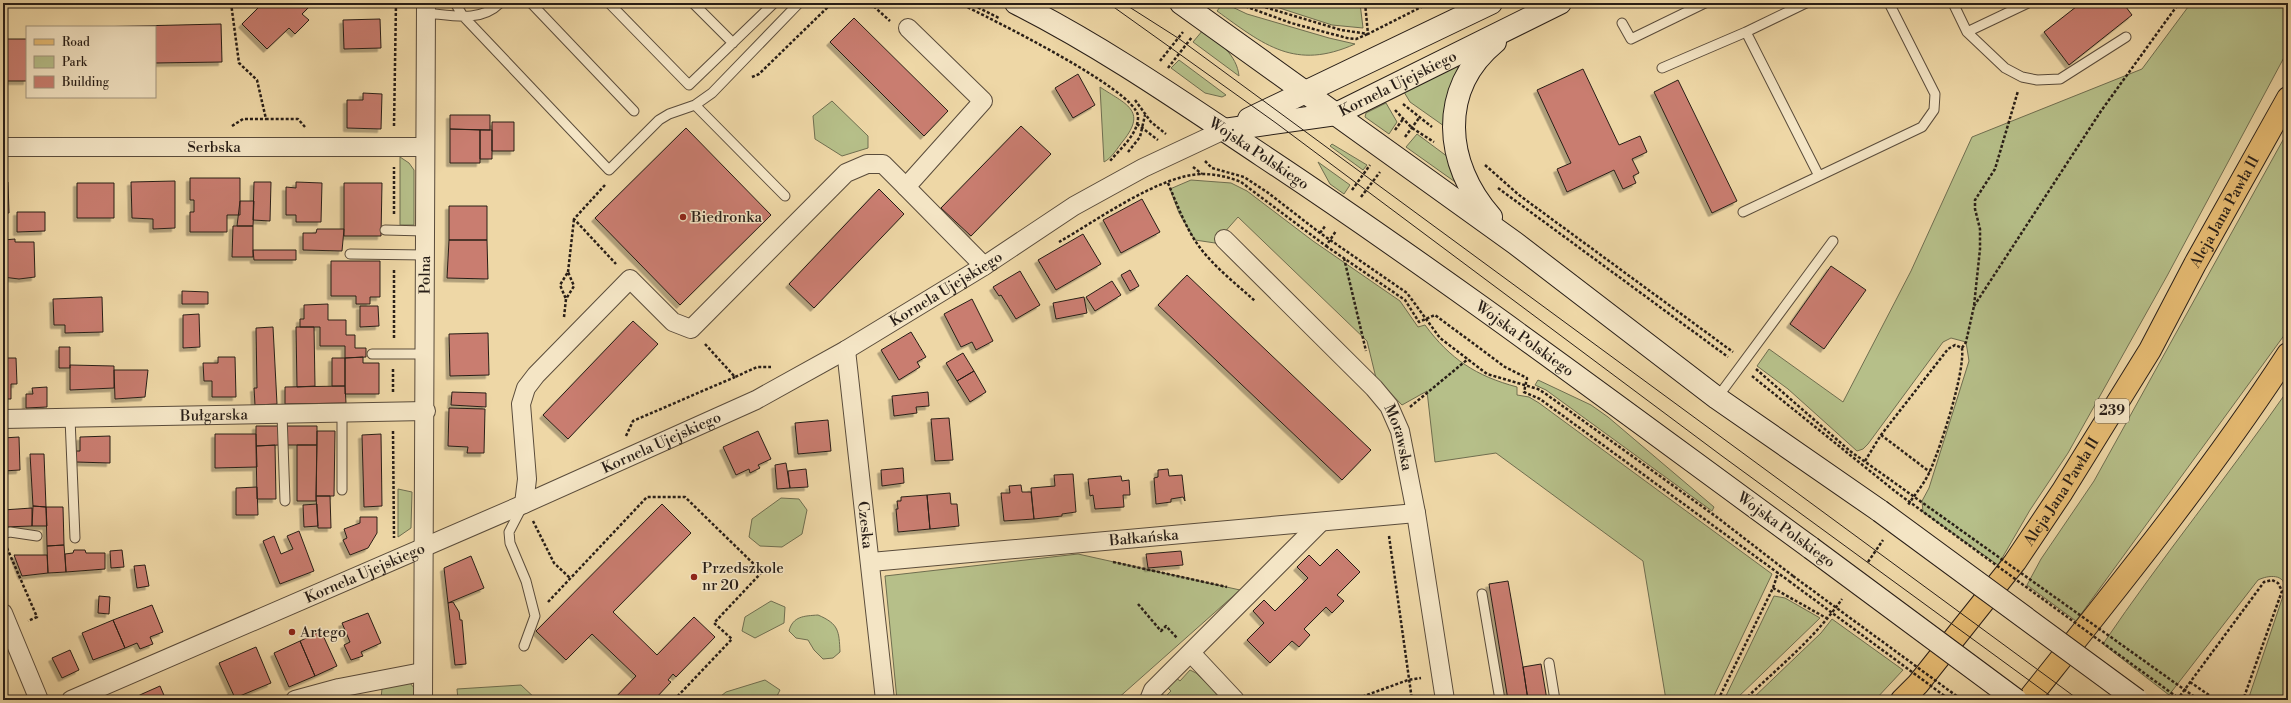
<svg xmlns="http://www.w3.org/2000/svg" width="2291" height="703" viewBox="0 0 2291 703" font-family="'Libre Bodoni',serif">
<defs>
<filter id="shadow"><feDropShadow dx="-3.5" dy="3.5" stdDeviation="0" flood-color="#0004"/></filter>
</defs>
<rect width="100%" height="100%" fill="#eed7a6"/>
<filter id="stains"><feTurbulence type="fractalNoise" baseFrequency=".005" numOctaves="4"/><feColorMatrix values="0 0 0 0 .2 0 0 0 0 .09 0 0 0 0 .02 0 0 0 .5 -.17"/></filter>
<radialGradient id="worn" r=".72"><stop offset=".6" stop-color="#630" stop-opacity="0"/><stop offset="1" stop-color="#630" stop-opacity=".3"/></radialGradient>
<path fill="#b6bf89" stroke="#6f6e50" d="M1264 3H1360L1363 28 1332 25Z
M2191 3H2288V50L2167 276 2068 453 2030 510 1998 565 1923 512 1922 501 1929 488 1969 361 1966 342 1951 338 1943 342 1868 444 1863 449 1857 451 1788 389 1757 366 1769 349 1843 402 1911 271 1972 137 2142 69Z
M1228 5 1247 14 1329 38 1355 44C1295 71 1264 45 1217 11L1220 7Z
M1203 30C1218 41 1237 55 1239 76L1193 42Z
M1179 60 1226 95 1222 97 1205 93 1171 68Z
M1456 66 1459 68 1448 95 1444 126 1410 102 1404 92Z
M1100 87C1125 104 1148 110 1123 141 1118 147 1112 158 1104 162Z
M832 101 868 136V148L842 156 815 139 813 116Z
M1386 103 1397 122 1389 134 1365 117 1366 113Z
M2288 131V330L2076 621 2027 585 2041 559 2094 481Z
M1417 134 1448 157 1458 184 1406 147Z
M1332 144 1367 165 1363 170 1330 146Z
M400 157 409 163 414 170V225H400Z
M1318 162 1350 185 1344 194 1330 184Z
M1191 180 1231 183 1247 191 1313 241 1400 301 1418 327 1425 325C1450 359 1476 376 1517 387V395L1529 397 1539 403 1772 574 1712 700H1666L1643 561 1496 453 1435 462 1427 391 1402 405 1376 378 1367 341 1238 217 1215 243 1195 240 1179 213 1170 189Z
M1538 380 1591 405 1608 417 1714 507 1712 511 1546 390 1535 385Z
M2288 390V700H2248L2285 590C2286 573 2268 575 2258 580L2169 695 2103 644C2162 557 2228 476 2288 390Z
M398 489 412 492 411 528 398 537Z
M781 498 799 499 807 510 802 534 782 547 760 546 749 537 752 519Z
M1078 554 1240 590 1116 700H897L885 576Z
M1774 596 1785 598 1820 618 1735 700H1724Z
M771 601 785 607 784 623 755 638 742 631 745 617Z
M818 615C839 624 839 631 840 652L833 658 823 659 814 650 808 640 796 638 789 631C793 616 804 616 818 615Z
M1832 619 1903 670 1875 700H1751L1821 633Z
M1190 670 1196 673 1223 700H1158L1160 691 1165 697 1171 691 1165 685 1174 676 1180 681Z
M765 680 780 690 775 700H716L726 692Z
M404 683H410L415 689 417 700H383L381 698 382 689Z
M521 685 537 700H458L457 689Z"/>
<path fill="#c97d6f" stroke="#281e17" filter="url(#shadow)" d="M263 3H313L302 14 309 20 295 34 289 28 267 49 242 24Z
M2081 3H2123L2132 15 2069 65 2044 32Z
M854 18 948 111 924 136 830 42Z
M380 19 381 48 344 49 343 20Z
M221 24 222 62 155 63V27H93Z
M3 39H27V81H3Z
M1583 69 1619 145 1640 136 1647 152 1632 159 1639 173 1633 176 1636 183 1623 189 1614 170 1567 192 1557 169 1571 163 1537 90Z
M1078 74 1095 105 1073 118 1055 88Z
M1678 80 1737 201 1712 213 1654 92Z
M363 93 382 94 381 129 347 128V100H363Z
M450 115H490V130L450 129Z
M492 122H514V151H492Z
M1021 126 1051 154 971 236 941 208Z
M686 128 771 215 680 305 595 218Z
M450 129 480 130V163H450Z
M480 130H492V159H480Z
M190 178H240V215H227V232H190V212H194V200H190Z
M175 181V228L153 229V219L132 218 131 182Z
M3 182H8L9 213H3Z
M254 182H271L270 221 253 220Z
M296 182 322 183 321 222H296V215H286V187L296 188Z
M77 183H114V218H77Z
M344 183H382L381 236H344Z
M879 189 904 214 814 308 789 284Z
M1142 199 1160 232 1121 253 1103 220Z
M240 201H254L253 226H237Z
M449 206H487V240H449Z
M17 212H45V231L17 232Z
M233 226H253V257H232Z
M317 229H344L342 251 303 250V233H316Z
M1083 234 1101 264 1056 290 1038 260Z
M15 239V242H34L35 277 19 279 3 277V240Z
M449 240H487L488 279 447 278Z
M253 250H296V260H254Z
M331 261H380V297H370V304H356V296H331Z
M1831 266 1866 290 1824 349 1790 324Z
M1130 270 1139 286 1130 291 1121 275Z
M1020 271 1040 305 1016 319 1001 295 999 296 993 287Z
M1187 275 1371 450 1342 480 1158 305Z
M1112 281 1121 295 1095 311 1086 297Z
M182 291 208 292V304H182Z
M102 297 103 332 65 333V325H54L53 299Z
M1084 297 1087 313 1056 319 1053 303Z
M972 299 993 341 976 350 972 342 961 347 944 314Z
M328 304V320H346V335H355V348H366V357L345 358V346H320V327H300V319H304V305Z
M360 306H378L379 326 360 327Z
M199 314 200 347 183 348V315Z
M633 321 658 344 568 439 543 415Z
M273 327 277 404 255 405 254 388H257L256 328Z
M296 327H314L315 386 297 387Z
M911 332 926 357 917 362 920 367 899 380 881 350Z
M488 333 489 375 450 376 449 334Z
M59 347H70V368H59Z
M963 353 974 371 957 381 946 363Z
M218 357H235L236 397H212V381H204L203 363H218Z
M363 357V363H379V394H345V358Z
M3 358H16L17 384H11V399H3Z
M332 358H345V386H332Z
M70 365 114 366V388L70 390Z
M114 370H148L145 397 115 399Z
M974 371 986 392 970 402 957 381Z
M345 386 346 403 285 404V387Z
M47 387V407L26 408V394H33L32 388Z
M452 392 486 393V407L451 405Z
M928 392 929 406 916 407 917 413 894 416 892 396Z
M449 408 485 409 484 453H467L468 447 448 446Z
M949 418 953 460 935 461 931 419Z
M828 420 831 451 798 454 795 423Z
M256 426H278L279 445 256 446Z
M286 426H317V445H286Z
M317 431H335L334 496H316Z
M758 431 771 459 758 465 760 468 750 473 749 469 736 475 723 447Z
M215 434H256L257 467 215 468Z
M381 434 382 506 364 507 362 435Z
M110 436V463L76 462V451H80V437Z
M19 437 20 470 3 471V438Z
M275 445 276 499H257L256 446Z
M297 445H317L316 501H297Z
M30 454H44L46 507 33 506Z
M786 463 790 488 777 489 775 465Z
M903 468 904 483 882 486 881 470Z
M806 469 808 487 790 488 788 471Z
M1168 469 1169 476 1182 475 1185 501 1183 497 1171 499V502L1156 504 1154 478 1158 477V470Z
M1073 474 1076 512 1062 514V516L1034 519 1031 488 1055 486 1054 475Z
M1121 476 1122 481 1129 480 1130 495H1123L1124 507 1095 509 1093 495 1090 496 1088 479Z
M1021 485 1022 492H1031L1034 519 1004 521 1001 493H1010L1009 486Z
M257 487 258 515H236V488Z
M950 493 951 504H957L959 526 930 529 927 495Z
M927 495 930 529 898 532 896 509H898L897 501H901V497Z
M316 496H330L331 528H318Z
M317 504 318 526 304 527 303 505Z
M662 504 691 533 613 612 657 655 694 617 715 637 676 677 673 674 668 680 671 682 654 700H613L636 676 592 634 566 660 536 631Z
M33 506 46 507 47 526H32Z
M46 507H63L64 545 47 546Z
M32 508V526L3 527V510Z
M360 517H377V533L368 548 350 555 343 540 347 538 344 529 360 523Z
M299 531 314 571 280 584 263 541 274 536 281 554 293 549 287 536Z
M64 545 66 572 48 573 47 546Z
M1337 549 1360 572 1337 595 1344 601 1332 613 1326 607 1304 629 1310 635 1299 647 1292 641 1270 663 1247 640 1264 623 1253 611 1264 600 1275 611 1308 578 1297 567 1309 555 1320 566Z
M74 550H85L86 553H105V569L66 572 65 554 73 553Z
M122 550 124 567 111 568 110 551Z
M1181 551 1183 565 1148 568 1146 554Z
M14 555H47L48 573 22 576Z
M471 556 484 588 448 603 444 568Z
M145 565 149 586 137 588 134 566Z
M1508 581 1523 667 1528 700H1508L1489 584Z
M99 596 110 597 109 614 98 613Z
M453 602 459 612 460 620H462L466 664 455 665 448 603Z
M152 605 163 632 150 637 153 644 140 649 137 643 125 648 113 620Z
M368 613 381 643 361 652 363 656 351 660 344 645 350 642 342 623Z
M113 620 125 648 93 660 82 633Z
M321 631 337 666 315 676 300 641Z
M300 641 315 676 289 687 274 653Z
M256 647 271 683 235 698 219 663Z
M70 650 79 670 62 678 52 658Z
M1541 664 1547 700H1528L1523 667Z
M160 686 166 700H130L142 694Z"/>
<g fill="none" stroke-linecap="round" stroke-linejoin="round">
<defs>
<path id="lane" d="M455 3 463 16 609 170 659 120 669 114 695 105 712 93 799 3
M531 3 634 111
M609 3 689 85 774 3
M693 3 733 43
M1953 3 1967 32 2005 68 2022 77 2037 80 2060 79 2126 37
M426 13C451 15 480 23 500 3
M1622 23 1631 39 1705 3
M1746 32 1806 3
M1967 32 2028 3
M1662 68 1746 32 1819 176 1743 212
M695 105 785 196
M1819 176 1922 127 1934 110 1935 94 1889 3
M385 230 425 231
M350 254 425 255
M372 354H426
M1717 398 1833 241
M342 413V490
M282 414 285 501
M70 418 75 538
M522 507 509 532 510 543 526 581 535 616 524 646
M3 534 10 532 37 536
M1482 594 1500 700
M1549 663 1555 700"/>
<g id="street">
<path d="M908 28 983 101 906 187 984 266"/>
<path id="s1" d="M3 147H424"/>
<path id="s2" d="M1224 239 1374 388 1389 406 1400 431 1416 513 1445 700"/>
<path id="s3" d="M846 350 885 700"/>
<path id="s4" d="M3 419 426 411"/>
<path d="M524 504 527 479 521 404 526 388 536 375 630 279 673 322 691 329 846 173 867 164H883L906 187"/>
<path id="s5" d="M871 562 1416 513"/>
<path d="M3 613 39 700"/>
<path d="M1191 653 1235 700"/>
<path id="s6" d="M71 700 524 504 756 400 846 350 984 266 1074 206 1143 168 1224 130"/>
<path d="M295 700 339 688 422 672"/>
<path id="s7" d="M423 700 426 3"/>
<path d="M1149 700 1153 690 1321 522"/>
</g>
<g id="secondary">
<path id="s8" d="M1016 3C1103 47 1182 102 1263 156 1450 280 1630 416 1811 548"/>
<path d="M1181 3 1515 243 1717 398 1880 511"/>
<path d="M1249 119 1491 3"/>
<path id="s9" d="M1224 130 1336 114 1560 3"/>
<path d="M1491 217C1444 164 1438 89 1495 42"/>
</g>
<g id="primary">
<path id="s10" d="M1902 700 1918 684 2015 562 2062 492 2150 350 2195 264 2288 98"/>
<path d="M2028 700C2118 587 2209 475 2288 354"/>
</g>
</defs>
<use href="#lane" stroke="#5a4c3b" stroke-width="11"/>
<use href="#street" stroke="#5a4c3b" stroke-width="20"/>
<use href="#secondary" stroke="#281e17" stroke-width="24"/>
<use href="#primary" stroke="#281e17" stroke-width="24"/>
<path stroke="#281e17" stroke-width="2.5" stroke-dasharray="3 2" stroke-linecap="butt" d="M231 3 239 63 257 80 266 119H298L305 127
M870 3 890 21
M959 3C987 17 1135 89 1138 116 1139 133 1121 148 1110 161
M969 3 999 18
M1236 3 1291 23 1347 38 1356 39 1368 34
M1251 3 1341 30 1368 34
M1365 3 1368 34 1429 3
M1582 6 1588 3
M1160 61 1183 32
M1168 68 1192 37
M752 77 759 74 832 3
M1135 100 1151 122 1166 134
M1403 104 1432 127
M1395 110 1412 128 1434 142
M1137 124 1158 140
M232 126 243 119H266
M394 126 396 3
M1395 130 1403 119
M1405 137 1419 118
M1128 152 1140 137 1145 115
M1205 161 1212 168 1244 177 1267 192 1320 233 1407 293 1440 338 1487 374 1538 389 1546 394 1718 518 1793 576
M1485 165 1519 195 1733 352
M1193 167 1202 174
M1168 183C1176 202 1183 221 1194 239 1209 263 1234 282 1255 301
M605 185 574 219 616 264
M1498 188 1728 357
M1352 190 1370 165
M1361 197 1380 172
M394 214V167
M1320 233 1326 225
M1059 242C1096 221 1159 175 1202 174 1215 174 1229 177 1241 182L1326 246 1336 231
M1326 246 1405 300 1419 322 1435 315 1505 367 1527 378 1524 392 1540 399 1789 581
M1344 258 1366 351
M568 272 574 219
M1974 306 2101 111 2179 3
M564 317 566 299 574 286 568 272 560 285 566 299
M394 338V269
M705 344 735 377 757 367H771
M1962 348 1966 342 1974 306 1980 249V229L1975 209V200L1995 169 2018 91
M1756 369 1850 451
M1752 376 1896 492
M393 392V369
M1410 407 1468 359
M393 431 394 538
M1881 435 1930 472
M626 436 633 421 735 377
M1865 461 1881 435 1948 349 1955 345 1962 348C1965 373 1941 446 1930 471 1925 483 1915 494 1908 505
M533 521 554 563 570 578
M1389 536 1412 700
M7 548 37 617 28 621
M1113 562 1227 587
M1868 562 1883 540
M1773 588 1828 619
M548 602 647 497H685L762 572 714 623 732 639 674 700
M1138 604 1161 631 1166 626 1177 638
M2190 682 2216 700
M1353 700 1408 680 1421 678
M1718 700 1773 588 1778 573
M1744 700C1778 668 1815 638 1842 599
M2177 700 2264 582 2272 580 2278 583 2282 591 2243 700"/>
<use href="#lane" stroke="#f4e5c5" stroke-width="9"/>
<use href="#street" stroke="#f4e5c5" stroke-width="18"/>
<use href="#secondary" stroke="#f4e5c5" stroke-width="22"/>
<use href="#primary" stroke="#e7bc73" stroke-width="22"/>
<path stroke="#281e17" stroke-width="1" d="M1108 3 1276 123 1722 456 2056 700
M1123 3 1178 38 2079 700"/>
<defs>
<path id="secondary-bridge" d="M1880 511 2137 700
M1811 548 2016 700"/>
</defs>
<use href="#secondary-bridge" stroke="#281e17" stroke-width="24" stroke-linecap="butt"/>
<path stroke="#281e17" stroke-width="2.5" stroke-dasharray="3 2" stroke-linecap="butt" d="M1850 451 2199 700
M1896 492 2181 700
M1793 576 1962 700
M1789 581 1950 700"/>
<use href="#secondary-bridge" stroke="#f4e5c5" stroke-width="22"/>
</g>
<g fill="#8f2418" stroke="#f4e5c5" stroke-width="1.5">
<circle cx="683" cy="217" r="4"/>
<circle cx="694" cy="577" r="4"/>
<circle cx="292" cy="632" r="4"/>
</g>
<g text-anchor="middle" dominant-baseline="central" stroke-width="3" stroke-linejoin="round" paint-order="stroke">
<rect fill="#f4e5c5" stroke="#655a4b" stroke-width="1" x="2095" y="399" width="34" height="24" rx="3"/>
<g font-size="14" font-weight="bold" fill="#281e17">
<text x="2112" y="411">239</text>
</g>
<g font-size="15" fill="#281e17" stroke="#f4e5c5">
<text stroke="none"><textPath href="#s9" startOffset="182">Kornela Ujejskiego</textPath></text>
<text stroke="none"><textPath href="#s1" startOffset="211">Serbska</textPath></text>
<text stroke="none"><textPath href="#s8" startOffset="286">Wojska Polskiego</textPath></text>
<text stroke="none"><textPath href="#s10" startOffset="587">Aleja Jana Pawła II</textPath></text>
<text stroke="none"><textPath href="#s7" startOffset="425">Polna</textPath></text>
<text stroke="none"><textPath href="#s6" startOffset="968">Kornela Ujejskiego</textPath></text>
<text stroke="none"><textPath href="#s8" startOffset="610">Wojska Polskiego</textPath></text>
<text stroke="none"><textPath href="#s4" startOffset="211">Bułgarska</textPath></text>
<text stroke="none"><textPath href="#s2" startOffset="268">Morawska</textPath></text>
<text stroke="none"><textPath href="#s6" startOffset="644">Kornela Ujejskiego</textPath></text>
<text stroke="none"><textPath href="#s10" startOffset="263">Aleja Jana Pawła II</textPath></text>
<text stroke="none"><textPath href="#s3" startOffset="176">Czeska</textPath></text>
<text transform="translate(1786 530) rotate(36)">Wojska Polskiego</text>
<text stroke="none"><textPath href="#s5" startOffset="274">Bałkańska</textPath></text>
<text stroke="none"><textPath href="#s6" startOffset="320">Kornela Ujejskiego</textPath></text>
</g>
<g font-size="15" fill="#281e17" stroke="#f4e5c5" text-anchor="start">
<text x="691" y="217">Biedronka</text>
<text x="702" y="568">Przedszkole<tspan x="702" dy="17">nr 20</tspan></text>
<text x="300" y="632">Artego</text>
</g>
</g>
<rect width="2291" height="703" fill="none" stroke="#eed7a6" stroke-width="16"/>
<rect x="4" y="4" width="2283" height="695" fill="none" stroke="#281e17" stroke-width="2"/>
<rect x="8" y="8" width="2275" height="687" fill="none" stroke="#281e17"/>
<rect x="26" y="26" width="130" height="72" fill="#f4e5c5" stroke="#a2957f"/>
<rect x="34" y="39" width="20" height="6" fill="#e7bc73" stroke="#a2957f"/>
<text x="62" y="46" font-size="12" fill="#281e17">Road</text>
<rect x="34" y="56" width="20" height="12" fill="#b6bf89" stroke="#a2957f"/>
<text x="62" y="66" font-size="12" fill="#281e17">Park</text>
<rect x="34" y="76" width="20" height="12" fill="#c97d6f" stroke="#a2957f"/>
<text x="62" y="86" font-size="12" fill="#281e17">Building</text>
<rect width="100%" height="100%" filter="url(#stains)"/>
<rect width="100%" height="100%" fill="url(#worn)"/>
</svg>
